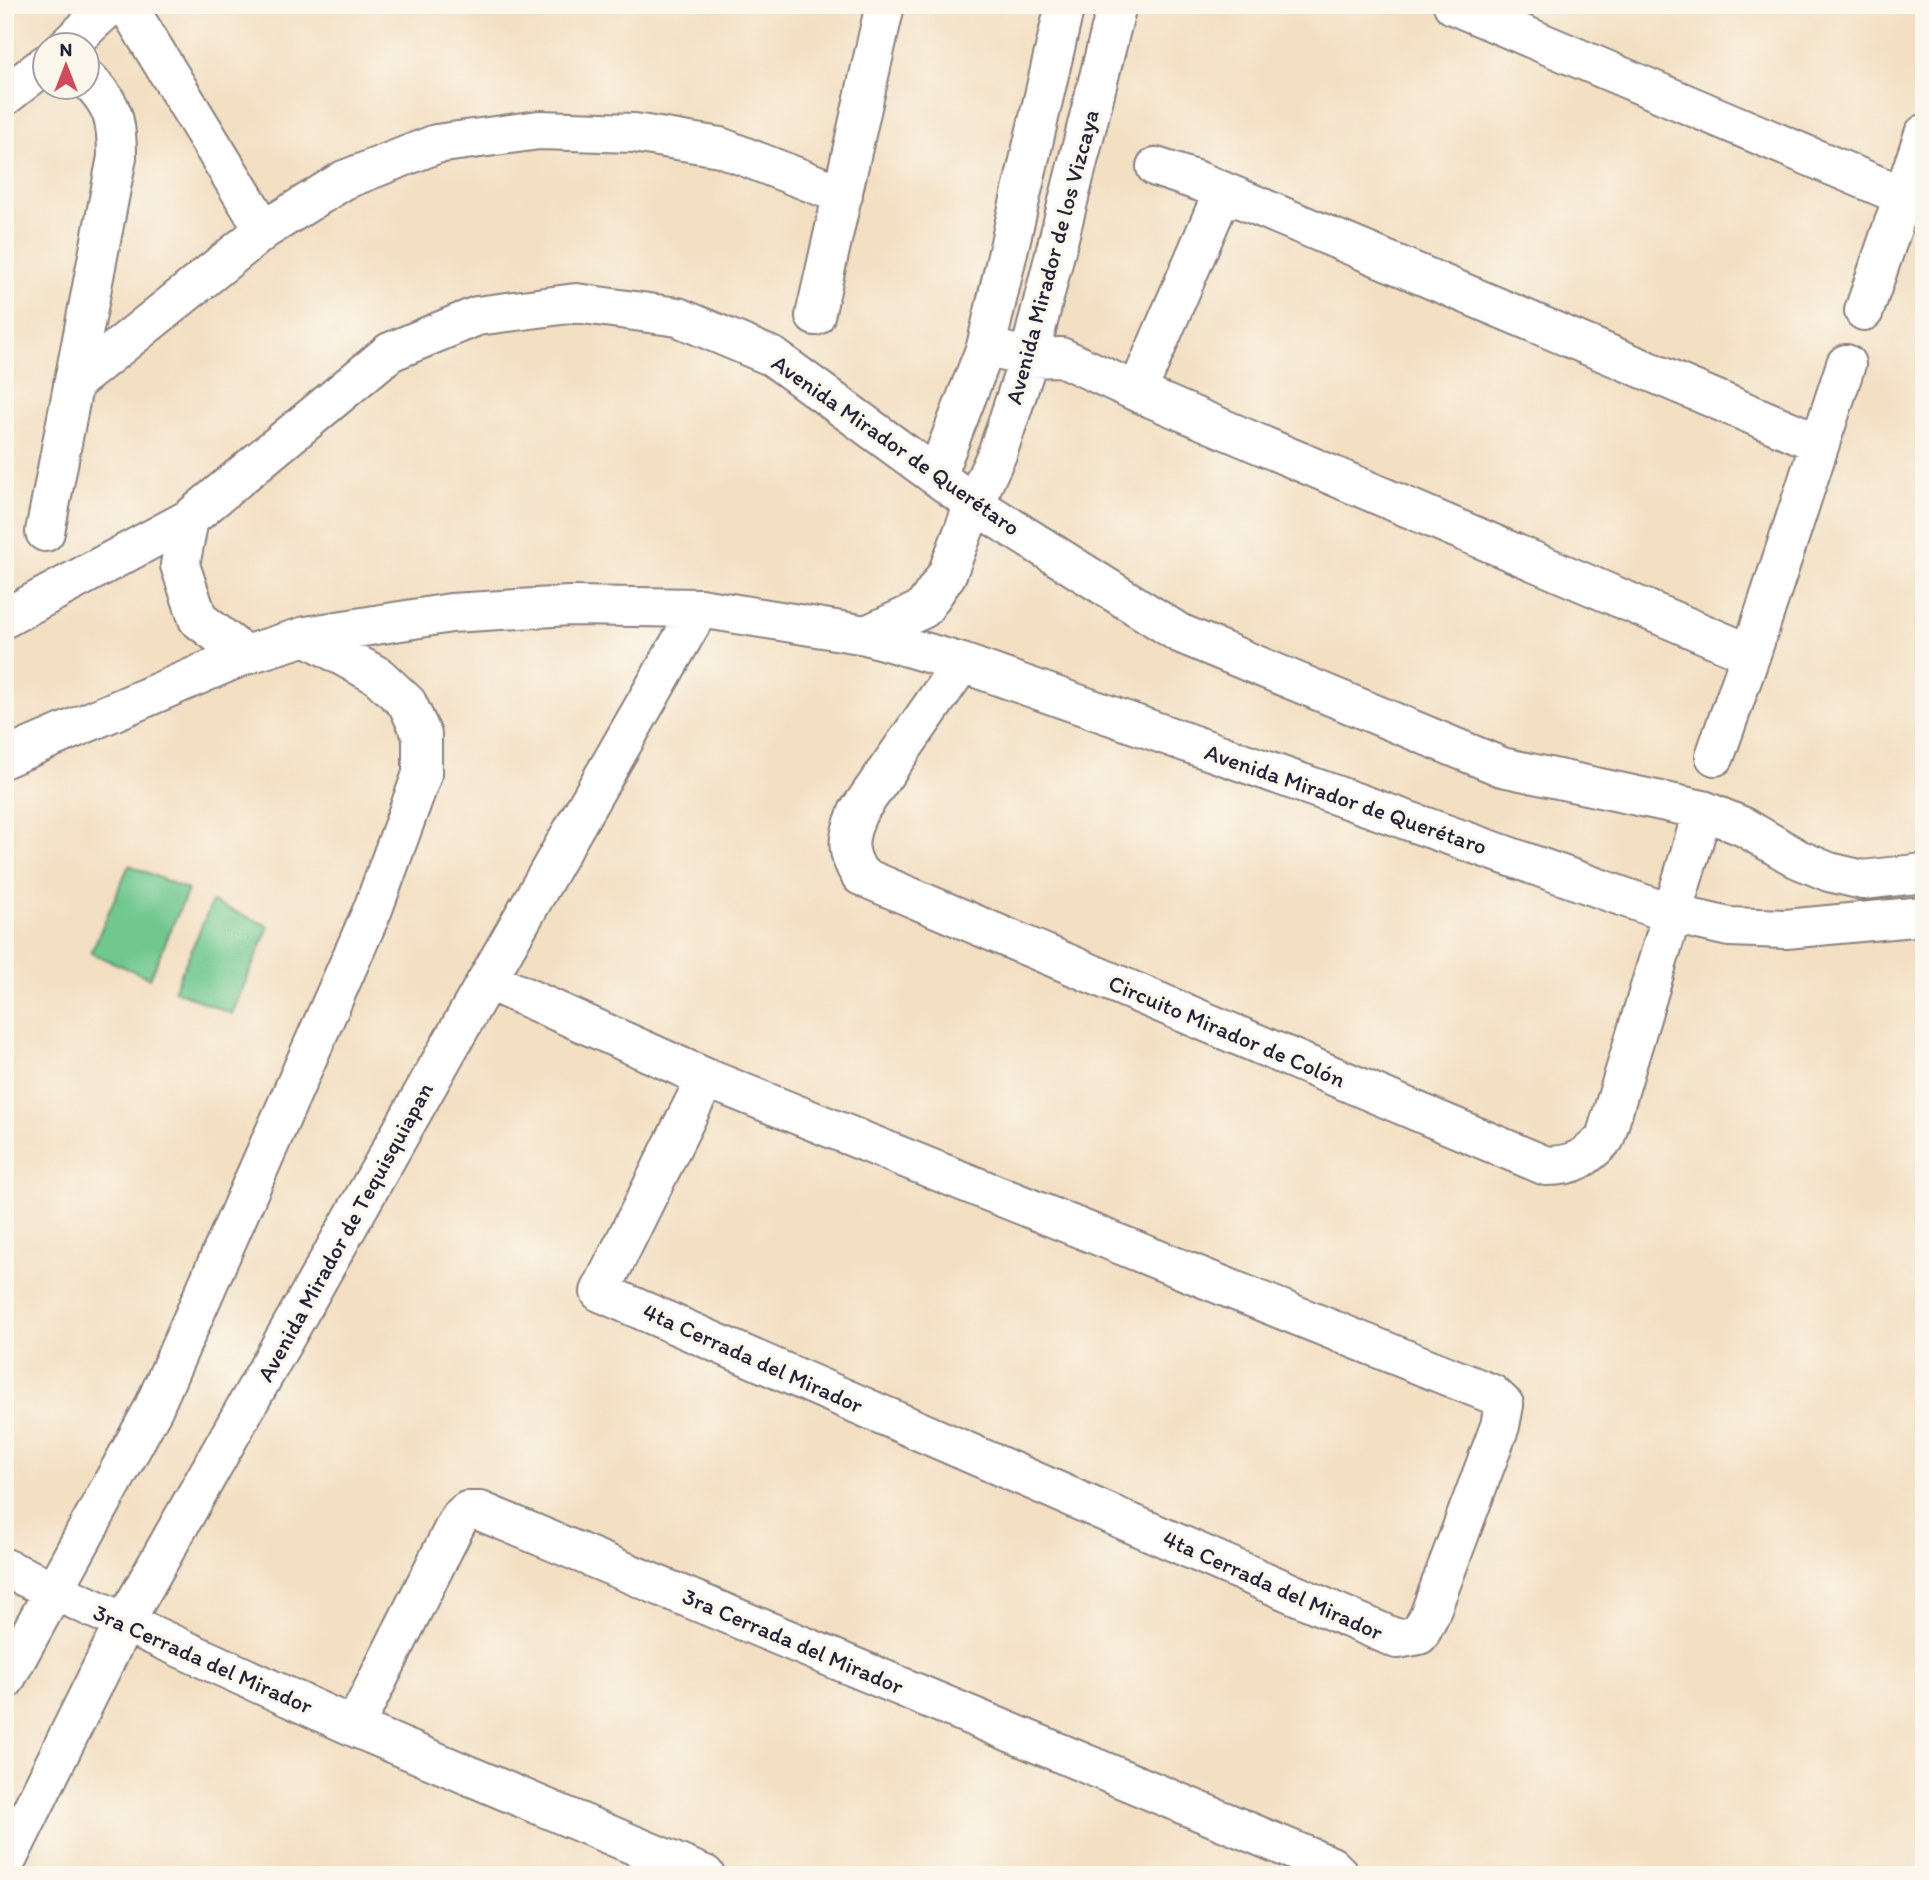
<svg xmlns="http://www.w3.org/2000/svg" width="1929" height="1880" viewBox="0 0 1929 1880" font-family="Itim,sans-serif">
<rect width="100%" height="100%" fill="#fbf7ec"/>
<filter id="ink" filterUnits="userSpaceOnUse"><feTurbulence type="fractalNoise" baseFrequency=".0143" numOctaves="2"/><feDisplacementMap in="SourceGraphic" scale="14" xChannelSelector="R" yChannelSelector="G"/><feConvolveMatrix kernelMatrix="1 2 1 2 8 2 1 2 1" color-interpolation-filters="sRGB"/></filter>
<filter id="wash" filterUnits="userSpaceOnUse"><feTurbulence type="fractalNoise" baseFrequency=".00686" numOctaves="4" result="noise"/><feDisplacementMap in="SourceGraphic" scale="28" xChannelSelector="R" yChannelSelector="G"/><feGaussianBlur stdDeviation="1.57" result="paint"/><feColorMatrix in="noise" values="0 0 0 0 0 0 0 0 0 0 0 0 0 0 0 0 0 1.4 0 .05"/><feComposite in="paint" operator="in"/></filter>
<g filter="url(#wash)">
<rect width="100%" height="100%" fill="#f3dfc2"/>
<path fill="#6fc88f" stroke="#487565" stroke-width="2" d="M129 865 188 890 150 978 91 953Z
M212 902 269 926 232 1014 174 990Z"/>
</g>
<g filter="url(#ink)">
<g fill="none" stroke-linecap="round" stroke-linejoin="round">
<defs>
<path id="street" d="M127 5 264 230
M1453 5 1903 196
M67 46 111 5
M5 96 46 64
M1156 167 1201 182 1819 443
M1864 311 1924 134
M815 316 885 5
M986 347 1029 358 1061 357 1137 392 1751 654
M73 384 264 230 344 180 436 144 539 130 634 133 720 147 843 195
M1137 392 1223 192
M936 476 986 347 1065 5
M189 519 180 565 198 619 245 655
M45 532 117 157C117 123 114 104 88 80
M5 618 189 519 390 352 477 316 576 303 678 317 773 357 974 504 1179 633 1502 767 1703 810 1744 827 1798 859 1829 872 1863 880 1924 873
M866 635 923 609 947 574 974 504 997 454 1029 358 1117 5
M962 663 858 812C847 838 845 852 861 876L1546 1166C1575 1166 1586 1158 1605 1138L1703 810
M1715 756 1751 654 1846 364
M5 758 245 655 306 636 451 613 570 606 700 608 866 635 962 663 1672 914 1729 927 1786 929 1924 916
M487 980 706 1078 1492 1394 1504 1405 1500 1426 1429 1616 1419 1635 1397 1639 600 1292 706 1078
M5 1568 354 1727 705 1875
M5 1680 153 1409 373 909 422 774V735L407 703 378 676 306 636
M354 1727 459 1518 467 1511H480L1331 1866 1340 1875
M5 1864 124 1623 487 980 700 608"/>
</defs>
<use href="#street" stroke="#8a807e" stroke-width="42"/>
<use href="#street" stroke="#fff" stroke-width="38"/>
</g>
</g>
<g text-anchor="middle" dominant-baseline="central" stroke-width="6" stroke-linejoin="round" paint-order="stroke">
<g font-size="23" fill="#22223b" stroke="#fbf7ec">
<text transform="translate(1052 257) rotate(-75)">Avenida Mirador de los Vizcaya</text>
<text transform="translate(896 445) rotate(35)">Avenida Mirador de Querétaro</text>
<text transform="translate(1346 799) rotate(19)">Avenida Mirador de Querétaro</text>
<text transform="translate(1227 1031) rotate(23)">Circuito Mirador de Colón</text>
<text transform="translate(345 1232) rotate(-61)">Avenida Mirador de Tequisquiapan</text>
<text transform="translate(753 1358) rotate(24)">4ta Cerrada del Mirador</text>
<text transform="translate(1273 1585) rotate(24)">4ta Cerrada del Mirador</text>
<text transform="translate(793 1641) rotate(23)">3ra Cerrada del Mirador</text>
<text transform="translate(203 1659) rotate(24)">3ra Cerrada del Mirador</text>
</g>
</g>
<rect width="1929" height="1880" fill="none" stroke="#fbf7ec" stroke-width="28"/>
<g transform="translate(66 66)"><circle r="33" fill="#fbf7ec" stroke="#a4a2a5" stroke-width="2"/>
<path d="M0-5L12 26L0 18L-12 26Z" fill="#d1495b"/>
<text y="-10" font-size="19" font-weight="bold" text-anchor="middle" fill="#22223b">N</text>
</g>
</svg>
